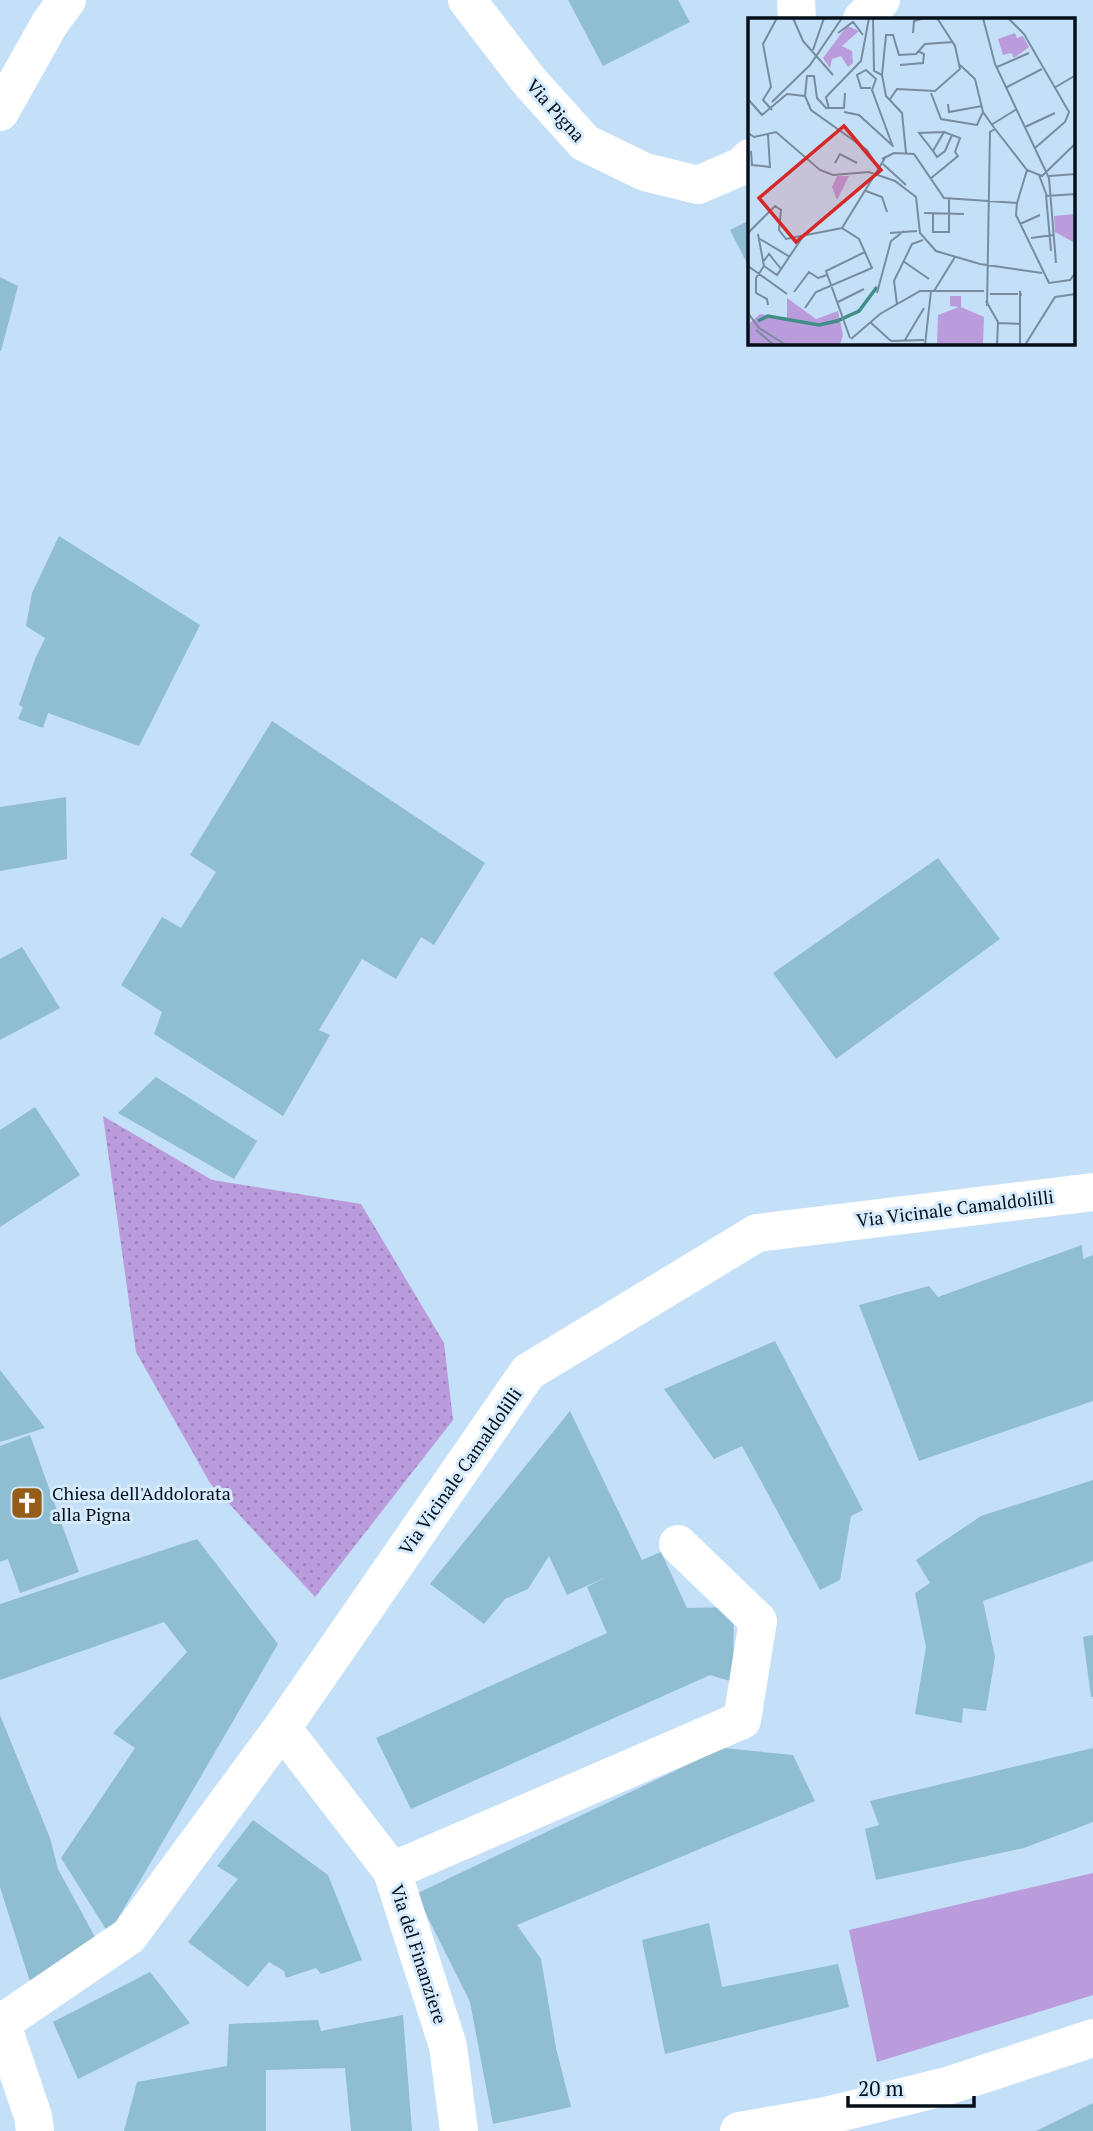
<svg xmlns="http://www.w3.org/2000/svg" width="1093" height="2131" viewBox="0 0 1093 2131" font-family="'PT Serif',serif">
<defs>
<pattern id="garden-dots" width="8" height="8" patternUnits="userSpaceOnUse" patternTransform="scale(1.75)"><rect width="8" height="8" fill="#ba9bdc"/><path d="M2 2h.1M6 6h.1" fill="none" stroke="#9e84bc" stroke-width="1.8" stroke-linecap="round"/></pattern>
</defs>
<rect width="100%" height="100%" fill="#c4dff8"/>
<path fill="#ba9bdc" d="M1093 1873V1995L877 2062 849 1930Z"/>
<path fill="url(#garden-dots)" d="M103 1116 212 1180 361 1204 444 1343 453 1420 315 1597 210 1483 136 1352Z"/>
<path fill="#8fbdd1" d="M568 0H678L690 22 603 66Z
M750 220V269L730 230Z
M0 277 18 286 1 351H0Z
M59 536 200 625 139 746 48 713 43 728 18 719 23 707 19 705 35 659 45 638 26 626 32 593Z
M272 721 485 863 434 945 421 937 396 979 362 959 319 1030 330 1035 283 1116 154 1034 162 1012 121 985 162 917 181 928 216 872 190 855Z
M66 797 67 859 0 871V807Z
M938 858 1000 939 836 1059 773 973Z
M22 947 60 1008 0 1040V959Z
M156 1077 257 1141 234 1179 118 1113Z
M35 1107 80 1175 0 1227V1130Z
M1082 1245 1083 1259 1093 1255V1401L919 1461 859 1305 929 1286 938 1297Z
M775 1341 863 1510 851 1516 840 1580 820 1590 742 1446 714 1459 664 1389Z
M0 1370 45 1428 0 1442Z
M570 1411 642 1560 661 1552 687 1608 734 1607 733 1682 710 1675 411 1809 376 1738 607 1633 587 1587 606 1577 567 1595 549 1556 528 1589 505 1599 484 1624 430 1584Z
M30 1435 79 1572 20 1593 8 1559 0 1562V1446Z
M1093 1480V1561L983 1601 995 1657 986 1711 963 1708 962 1723 915 1714 926 1647 915 1593 930 1583 916 1560 981 1516Z
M197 1539 278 1644 109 1934 61 1858 135 1748 113 1733 187 1652 164 1622 0 1680V1604Z
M1093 1635V1697H1091L1083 1637Z
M0 1715 50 1838 58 1869 96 1939 31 1985 0 1887Z
M723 1748 793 1755 815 1801 517 1925 541 1959 556 2048 571 2107 493 2124 470 2002 416 1894Z
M1093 1748V1822L1024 1848 876 1880 865 1829 879 1825 870 1801Z
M253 1820 328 1875 362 1960 321 1974 316 1968 286 1978 284 1971 269 1962 248 1987 188 1942 238 1879 217 1866Z
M709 1923 722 1987 838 1964 849 2007 665 2054 642 1940Z
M150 1972 190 2023 78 2079 53 2022Z
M403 2015 412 2131H351L345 2068 266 2070V2131H124L137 2082 227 2066 229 2024 318 2020 321 2031Z
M1093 2103V2131H1036Z"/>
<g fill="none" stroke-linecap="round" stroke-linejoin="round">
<path stroke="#fff" stroke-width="38" d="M282 1728 392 1871 448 2046 459 2131
M392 1871 742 1720 758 1621 678 1544
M0 2024 129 1936 282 1728 528 1372 757 1233 1093 1192"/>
<path stroke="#fff" stroke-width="38" d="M467 0 530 82 585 143 645 172 698 185 742 166 750 158
M796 0 797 19
M0 112 50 23 67 0
M0 2019 33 2116 35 2131
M739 2131 826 2116 947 2086 1093 2038"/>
<path stroke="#fff" stroke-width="38" d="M862 19 881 0"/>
</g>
<defs>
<symbol id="church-square" viewBox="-11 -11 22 22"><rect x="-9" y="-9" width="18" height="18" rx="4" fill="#955d18" stroke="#d7ebfe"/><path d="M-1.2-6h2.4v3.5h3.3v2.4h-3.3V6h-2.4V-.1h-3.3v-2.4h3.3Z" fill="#fff"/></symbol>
</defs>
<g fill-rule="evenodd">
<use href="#church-square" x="8" y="1484" width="38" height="38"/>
</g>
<g text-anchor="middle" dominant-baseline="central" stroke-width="6" stroke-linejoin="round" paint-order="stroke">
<g font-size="18" fill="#040f1a" stroke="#d7ebfe">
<text transform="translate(556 110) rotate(48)">Via Pigna</text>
<text transform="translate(955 1208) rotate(-7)">Via Vicinale Camaldolilli</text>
<text transform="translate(460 1471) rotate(-55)">Via Vicinale Camaldolilli</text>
<text transform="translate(419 1954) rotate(72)">Via del Finanziere</text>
</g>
<g font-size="18" fill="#040f1a" stroke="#d7ebfe" text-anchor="start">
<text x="52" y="1493">Chiesa dell'Addolorata<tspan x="52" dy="21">alla Pigna</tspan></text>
</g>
</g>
<g transform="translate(748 18)">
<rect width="327" height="327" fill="#c4dff8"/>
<path d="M39 280 68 301 90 293 95 317 92 327H0V307L12 296 39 300Z" fill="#ba9bdc"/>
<path d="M267 15 269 20 275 18 281 29 266 40 263 35 255 37 250 21ZM327 196V225L307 214 306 198ZM202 278H213V289L236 299 235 327H189L190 297 211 289 202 288Z" fill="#ba9bdc"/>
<path d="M99 8 111 13 94 28 104 33 105 45 100 49 93 38 84 41 82 50 75 40ZM89 158H101L89 182 84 169Z" fill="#ba9bdc"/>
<path fill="none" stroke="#3f8f87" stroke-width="3.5" d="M10 303 20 298 71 307 89 303 111 293 129 269"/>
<path fill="none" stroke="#778c9f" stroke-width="2" d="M45 0 55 23 85 57M125 0 126 53 134 57M235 0 247 46 301 160 308 245M260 0 276 16 321 94 317 104 287 130M90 15 105 4 115 17M165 15 166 3 177 0M65 32 76 0M152 47 175 45 176 36 170 33M212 47 227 61 235 94 247 111M249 49 281 35M259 69 294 51M123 70H113L109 57 118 52 128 61 124 72 145 129M306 70 328 57M97 75 96 90H78L69 80 66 58H59L57 78 63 92 119 132 131 151M183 75 193 101 229 107 235 94M0 81 14 97 39 76 57 78M142 81 149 71 187 73 212 51 207 28 189 0M24 84 62 47 94 0M200 86 201 94 234 88M81 91 78 79 113 43 121 0M24 92 15 82 23 69 15 26 29 0M96 94 111 97 145 128M243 107 269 91M277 109 307 95M0 115 6 119 28 114 72 152 85 157 121 154 147 163 168 179 172 215 188 233 232 246 294 255M3 133 4 147 22 149 20 117M185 133 171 115 196 114M158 135 154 95 138 78 134 57 138 17H145L151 37 168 36 177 26 205 24M134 141 146 135 166 136 196 180 269 185 279 152M87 145 92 136 109 145M135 146 158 167M291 157 299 178 328 176M301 158 328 156M182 161 210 138 207 134 212 120 196 114 185 133 189 139 197 133 204 117M118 173 134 179 139 194M298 177 303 233M269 185 268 197 301 265 322 262 328 254M176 195 216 196M185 195V214H201V180M272 206 292 197M0 215 27 188 33 192 31 212 38 221 94 210 137 140M142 215 169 213M10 216 16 248 8 260V275L19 281 20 287M283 220 305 217M12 221 42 239M155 243 181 261M15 244 21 236 33 251M0 248 39 276M16 248 29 257 54 220M186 273 207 239M46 274 61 254 70 260 79 257M129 275 143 223 156 213M242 276H270M238 283 250 304 249 327M90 284 116 271M149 286 146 263 164 226 175 222M239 288 242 114 247 111 279 152 294 158 328 125M57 290 68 274 124 250 111 221 94 210M0 295 11 310 38 327M122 304 143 323M250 305 273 306M8 312 26 327M102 320 78 253 117 234M103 321 132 296 172 273H236M157 322 176 290M143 323 176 322M177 327 183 273M272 327V273L273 278M277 327 307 279 328 276"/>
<path fill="#d62828" fill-opacity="0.15" stroke="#d62828" stroke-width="3.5" d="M96 108 133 152 48 224 11 180Z"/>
<rect width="327" height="327" fill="none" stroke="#040f1a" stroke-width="3.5"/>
</g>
<path d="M848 2096v10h126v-10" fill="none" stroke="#040f1a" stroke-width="3.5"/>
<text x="858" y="2096" font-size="21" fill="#040f1a" stroke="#d7ebfe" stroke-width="5" paint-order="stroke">20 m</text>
</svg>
